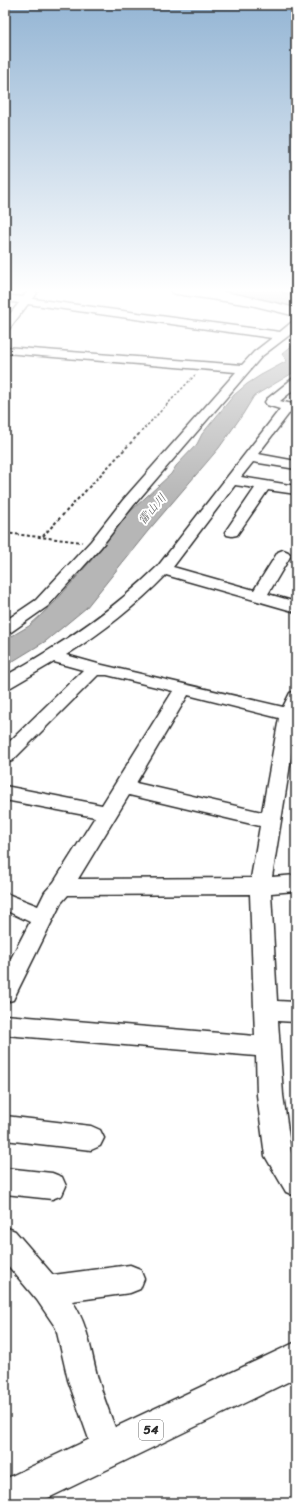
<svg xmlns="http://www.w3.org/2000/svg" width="301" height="1508" viewBox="0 0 301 1508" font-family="Sriracha,'Klee One',sans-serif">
<rect width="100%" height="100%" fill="#fff"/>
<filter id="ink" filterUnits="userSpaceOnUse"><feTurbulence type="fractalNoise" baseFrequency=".025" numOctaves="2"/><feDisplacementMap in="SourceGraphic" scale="8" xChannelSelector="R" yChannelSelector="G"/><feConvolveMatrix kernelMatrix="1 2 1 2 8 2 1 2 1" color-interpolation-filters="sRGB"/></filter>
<g filter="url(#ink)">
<path fill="#b6b6b6" stroke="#7e7e7e" d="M203 290H255L248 296Z
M263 290H278L296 294V307L254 297Z
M296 342V371L254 396 243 414 219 448 148 531 86 608 46 641 5 666V640L29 626 55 602 101 549 120 521 171 474 176 466 197 444 202 434 234 395 247 384 261 375 287 361 282 354Z"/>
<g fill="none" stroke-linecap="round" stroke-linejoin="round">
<path fill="#b6b6b6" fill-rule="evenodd" d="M234 290H259L296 297V305L236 293Z"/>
<defs>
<path id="minor" d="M32 290 37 293 33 299 280 332 292 322 296 321V330L262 356 133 506 101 547 48 606 11 632 5 633V621L36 600 49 586 91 541 123 500 236 372 5 353V347L242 365 254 352 272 338 28 304 9 329 5 330V320L19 303 5 301V295L23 297 28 291Z
M282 290H296V294L283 292Z
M296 378V388L280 401 292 404 294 407 258 454 296 461V469L253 462 241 477 296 486V494L268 490 237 535 232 536 227 535 225 532 255 488 235 485 173 567 254 590 278 552 283 550 288 552 291 555 268 594 296 602V612L166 575C136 606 103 632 66 655L98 664 283 707 290 693 296 691V727L272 877 296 875V891L271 893 277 1001 296 1002V1022L278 1021 283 1095 291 1152 296 1160V1196L286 1192 265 1156 257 1095 256 1056 5 1035V1015L255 1036 250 894 68 895 61 903 13 1000 5 1002V970L30 922 5 910V893L38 906 45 892 54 882 95 817 5 800V786L102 805 173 691 107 675H98L12 761 5 763V746L83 670 54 662 11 687 5 688V676C61 645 112 611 158 566L280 409 267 405 265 402 267 399 292 379ZM188 695 279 718 262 812 136 783ZM129 795 260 826 251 878 78 879Z
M5 1116 91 1126 100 1130 104 1138 100 1146 91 1150 5 1140Z
M5 1168 52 1173 62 1177 66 1186 62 1195 52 1199 5 1194Z
M5 1227 15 1231 53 1275 130 1265 140 1269 144 1279 140 1289 130 1293 72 1301C88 1324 91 1352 98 1379 105 1403 115 1427 124 1451L119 1462 108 1467 97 1462 68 1380 56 1328 37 1300 5 1262Z"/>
<path id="major" d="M171 290C205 284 262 300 296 308V316L251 305 177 294 173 293Z
M296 1342V1378L38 1503H5V1479Z"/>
</defs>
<use href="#minor" stroke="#2b2b2b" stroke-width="3"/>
<use href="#major" stroke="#2b2b2b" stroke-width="3"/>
<path stroke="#2b2b2b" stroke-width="1.5" stroke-dasharray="2.5 2" stroke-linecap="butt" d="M138 435 195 375"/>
<path stroke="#2b2b2b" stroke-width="2" stroke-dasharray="3 2.5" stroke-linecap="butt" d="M5 533 82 542
M43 536 139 434"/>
<use href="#minor" fill="#fff" fill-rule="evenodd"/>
<use href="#major" fill="#fff" fill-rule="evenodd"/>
</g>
</g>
<linearGradient id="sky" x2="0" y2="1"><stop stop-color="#94b5d4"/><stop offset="0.58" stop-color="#fff"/><stop offset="1" stop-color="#fff" stop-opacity="0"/></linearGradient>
<rect width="301" height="501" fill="url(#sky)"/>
<g text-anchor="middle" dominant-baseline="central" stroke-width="4" stroke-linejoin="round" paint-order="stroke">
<g font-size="12" font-style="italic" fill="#5c5c5c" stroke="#fff">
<text transform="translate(152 509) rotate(-49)">雷山川</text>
</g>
<rect fill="#fff" stroke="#6b6b6b" stroke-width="1" x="139" y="1420" width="24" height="20" rx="3"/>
<g font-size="12" font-weight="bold" fill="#2b2b2b">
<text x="151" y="1430">54</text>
</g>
</g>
<rect width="301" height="1508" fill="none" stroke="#fff" stroke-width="20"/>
<rect x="10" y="10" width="281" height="1488" fill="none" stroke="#2b2b2b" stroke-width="1.5" filter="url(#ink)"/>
</svg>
